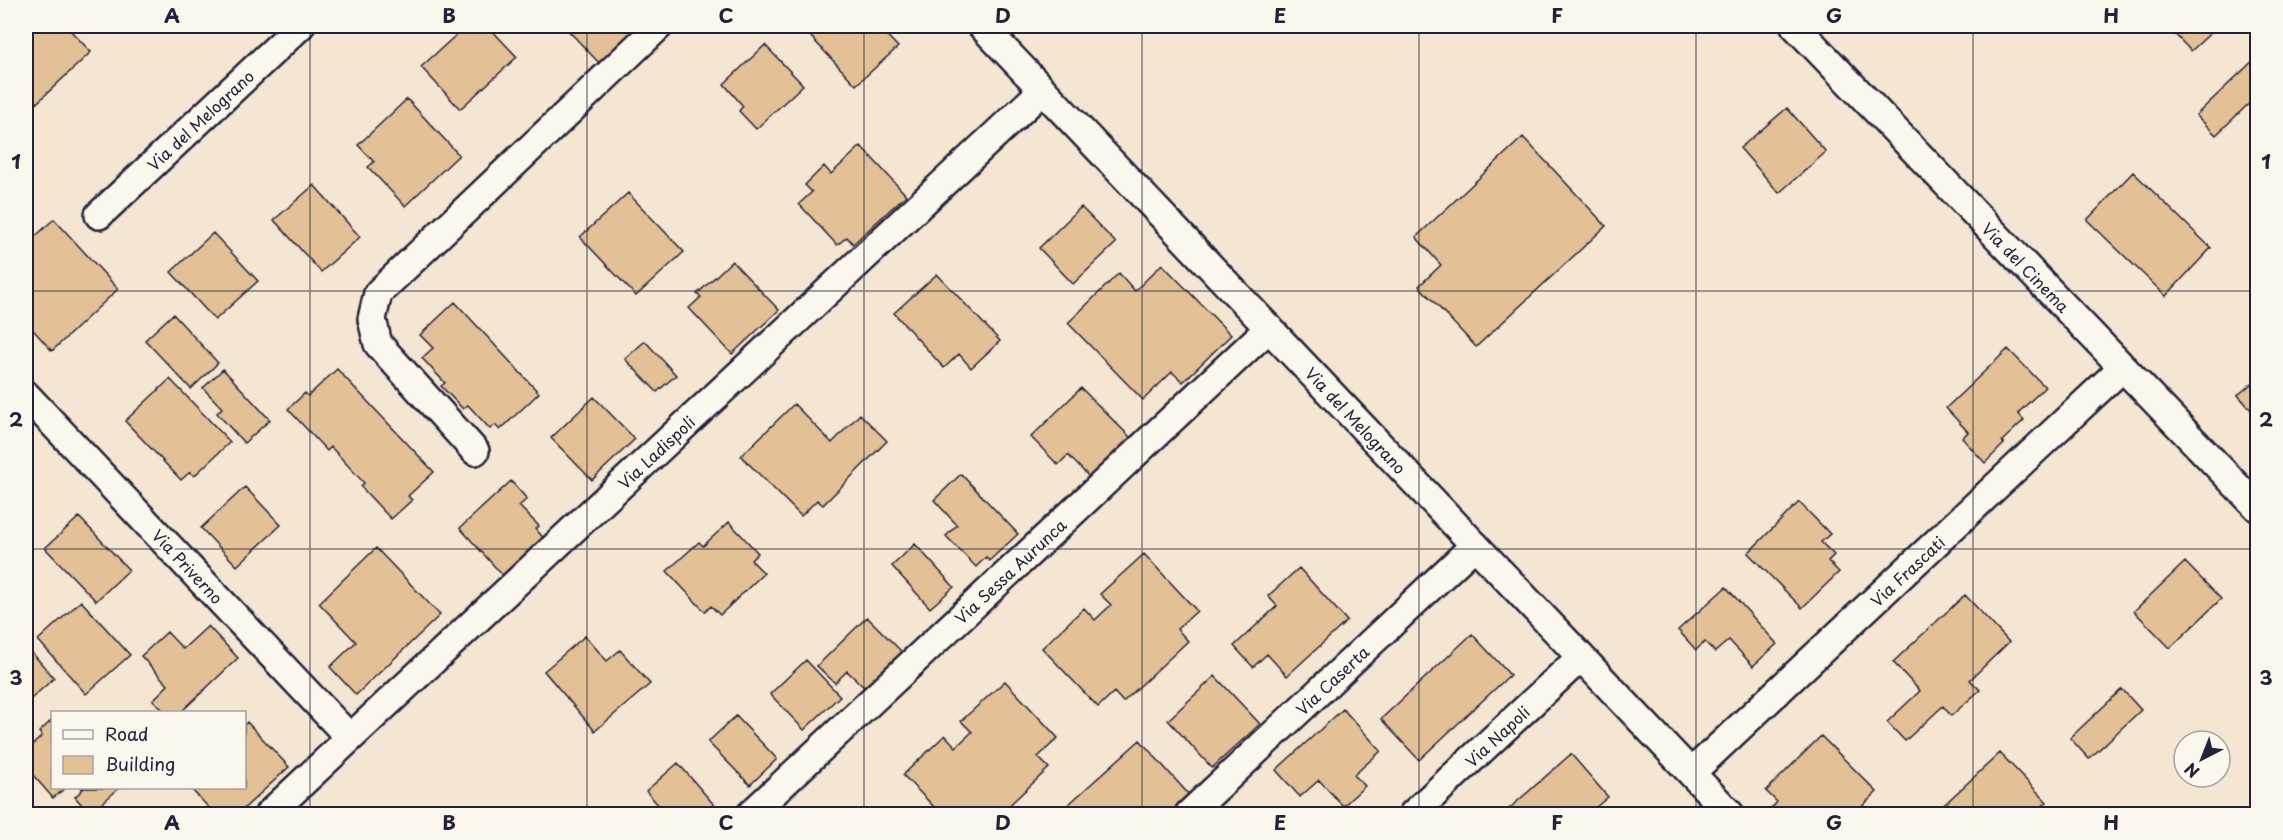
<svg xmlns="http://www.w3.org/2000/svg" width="2283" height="840" viewBox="0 0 2283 840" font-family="'Playpen Sans',sans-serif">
<rect width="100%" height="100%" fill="#f4e6d2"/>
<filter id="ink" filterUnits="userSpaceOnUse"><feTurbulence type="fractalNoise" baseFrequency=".0167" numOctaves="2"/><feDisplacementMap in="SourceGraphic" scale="12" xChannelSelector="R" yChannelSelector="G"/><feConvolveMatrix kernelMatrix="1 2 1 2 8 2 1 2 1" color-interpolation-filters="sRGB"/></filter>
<g filter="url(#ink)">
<path fill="#e3c095" stroke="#22223b" stroke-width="1.5" d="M35 26H66L91 52 26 113V34Z
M466 26H488L517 57 460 109 421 67Z
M564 26H643L601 65Z
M812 26H878L898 47 856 85 811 37 818 32Z
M2167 26H2218L2191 51Z
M765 45 803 85 756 129 739 111 743 106 724 84Z
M2258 56V95L2216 135 2196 115Z
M407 99 459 155 405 206 368 167 374 162 358 145Z
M1787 108 1826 152 1779 193 1740 148Z
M1523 137 1606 226 1476 347 1419 286 1441 265 1416 237Z
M861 146 906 195 853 244 847 237 837 245 799 204 812 192 805 185 824 166 831 174Z
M2133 172 2211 248 2166 296 2087 220Z
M314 185 360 237 321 272 274 220Z
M628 193 684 252 636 296 580 237Z
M1081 207 1116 243 1073 284 1039 248Z
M54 219 118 289 52 351 26 322V245Z
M213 233 258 281 215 320 171 272Z
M732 261 779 310 732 354 689 308 701 297 697 294Z
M1162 264 1231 335 1183 382 1172 372 1143 400 1068 323 1119 273 1135 291Z
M937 274 1000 341 971 368 959 354 944 368 894 313Z
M455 302 539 393 500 430 495 425 490 429 468 405 463 409 441 386 445 383 422 358 433 348 420 335Z
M173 314 218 363 191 389 145 340Z
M645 341 676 375 657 392 625 359Z
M2008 349 2045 387 2018 413 2024 420 2002 441 2004 444 1985 463 1962 438 1968 432 1946 408Z
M223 369 270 420 244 443 217 413 222 408 203 388Z
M337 369 434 472 408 496 412 500 391 519 361 487 364 483 331 447 327 451 288 409 305 393 308 396Z
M2258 378V418L2238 395Z
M170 379 230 442 194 476 190 472 181 480 125 421Z
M1081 388 1133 440 1092 480 1068 455 1058 465 1031 437Z
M594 397 635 439 592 480 551 438Z
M794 404 832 443 860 414 887 441 823 505 817 500 801 516 741 456Z
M961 474 1018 534 989 561 986 557 976 567 946 536 957 525 934 500Z
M511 481 527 499 519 506 539 526 536 529 545 540 505 578 460 528Z
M245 487 281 525 237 566 201 528Z
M1799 502 1830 534 1821 542 1834 555 1828 561 1839 572 1802 608 1748 553Z
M79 517 129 570 96 601 45 548Z
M729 522 758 553 751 560 764 573 720 615 711 606 705 612 667 571 699 542 703 546Z
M915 544 954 587 930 608 892 566Z
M376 548 440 615 356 695 330 667 356 642 319 603Z
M1144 554 1197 611 1177 629 1188 641 1123 702 1114 692 1098 707 1042 648 1084 608 1095 620 1111 605 1100 594Z
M2185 562 2221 599 2170 648 2134 611Z
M1299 568 1347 621 1287 676 1267 654 1253 667 1234 646 1277 606 1268 596Z
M1726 587 1777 644 1753 666 1729 640 1715 652 1705 642 1696 650 1678 630Z
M1965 595 2009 642 1970 680 1980 690 1951 716 1943 706 1905 741 1887 722 1920 691 1893 662Z
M81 601 130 655 86 694 38 640Z
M867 617 906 656 869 692 847 671 835 683 817 666Z
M208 626 238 658 181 712H165L153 700 168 685 141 656 167 632 183 649Z
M1472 634 1510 675 1419 760 1381 719Z
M585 636 607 661 620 650 650 684 595 731 544 671Z
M26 646 54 678 31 699 26 692Z
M806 660 840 696 804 730 770 694Z
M1215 676 1260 724 1212 768 1168 720Z
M1005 681 1058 738 1038 757 1049 768 1000 814H941L903 775 945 735 956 747 972 732 961 721Z
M2122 689 2141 710 2089 759 2070 738Z
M1343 709 1381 751 1354 775 1365 786 1343 806 1319 780 1300 797 1276 770Z
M736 716 777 759 750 785 708 742Z
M52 720V788H65L53 798 26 767V751L42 736 39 732Z
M247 722 289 767 238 814H215L190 788H244V725Z
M1821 736 1877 792 1854 814H1777L1771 809 1777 802 1766 791Z
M1140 740 1191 797 1171 814H1062L1060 812Z
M2000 753 2047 802 2034 814H1934Z
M1571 754 1608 797 1588 814H1503Z
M678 763 722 814H666L646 791Z
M81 788H119L90 814 75 797 83 789Z"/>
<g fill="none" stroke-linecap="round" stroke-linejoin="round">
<defs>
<path id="minor" d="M982 26 1730 814
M1795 26 2258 508
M99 215 300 26
M26 395 350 738
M475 451 378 344 372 319 378 293 659 26
M1691 773 2122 368
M269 814 1043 90
M751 814 1269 328
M1189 814 1475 545
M1413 814 1581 657"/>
</defs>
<use href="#minor" stroke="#22223b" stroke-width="32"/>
<use href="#minor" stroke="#fbf7ec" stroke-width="27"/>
</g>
</g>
<path fill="none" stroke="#22223b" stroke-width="1.5" stroke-opacity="0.55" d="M310 26V814M587 26V814M864 26V814M1142 26V814M1419 26V814M1696 26V814M1973 26V814M26 291H2258M26 549H2258"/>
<g text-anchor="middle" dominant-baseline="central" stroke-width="4.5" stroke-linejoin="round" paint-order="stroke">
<g font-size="16" fill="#22223b" stroke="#fbf7ec">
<text transform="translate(200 120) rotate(-43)">Via del Melograno</text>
<text transform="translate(2026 267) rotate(46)">Via del Cinema</text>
<text transform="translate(1356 420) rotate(47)">Via del Melograno</text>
<text transform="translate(656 452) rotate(-43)">Via Ladispoli</text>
<text transform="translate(188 566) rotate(47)">Via Priverno</text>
<text transform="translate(1010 571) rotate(-43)">Via Sessa Aurunca</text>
<text transform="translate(1907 571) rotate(-43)">Via Frascati</text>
<text transform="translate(1332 680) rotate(-43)">Via Caserta</text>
<text transform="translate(1497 736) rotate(-43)">Via Napoli</text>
</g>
</g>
<rect width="2283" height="840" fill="none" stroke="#fbf7ec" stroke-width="66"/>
<rect x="51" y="711" width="195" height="78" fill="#fbf7ec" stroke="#a4a2a5" stroke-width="1.5"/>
<rect x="63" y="730" width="30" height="9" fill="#fbf7ec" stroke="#a4a2a5" stroke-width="1.5"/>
<text x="105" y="741" font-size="18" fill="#22223b">Road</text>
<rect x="63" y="756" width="30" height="18" fill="#e3c095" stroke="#a4a2a5" stroke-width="1.5"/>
<text x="105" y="771" font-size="18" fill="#22223b">Building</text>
<g transform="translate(2202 759) rotate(222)"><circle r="28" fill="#fbf7ec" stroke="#a4a2a5" stroke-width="1.5"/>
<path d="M0-4.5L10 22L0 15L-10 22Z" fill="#22223b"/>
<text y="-9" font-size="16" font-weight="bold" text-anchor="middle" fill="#22223b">N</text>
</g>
<rect x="33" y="33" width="2217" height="774" fill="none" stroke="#22223b" stroke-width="2"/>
<g font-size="20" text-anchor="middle" font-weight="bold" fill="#22223b">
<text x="172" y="23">A</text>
<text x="449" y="23">B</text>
<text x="726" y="23">C</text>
<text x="1003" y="23">D</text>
<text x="1280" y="23">E</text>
<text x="1557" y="23">F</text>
<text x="1834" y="23">G</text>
<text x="2111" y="23">H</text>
<text x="16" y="169">1</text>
<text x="2266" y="169">1</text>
<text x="16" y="427">2</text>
<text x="2266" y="427">2</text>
<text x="16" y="685">3</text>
<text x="2266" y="685">3</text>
<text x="172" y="830">A</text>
<text x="449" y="830">B</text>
<text x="726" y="830">C</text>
<text x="1003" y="830">D</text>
<text x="1280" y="830">E</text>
<text x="1557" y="830">F</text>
<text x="1834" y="830">G</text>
<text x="2111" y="830">H</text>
</g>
</svg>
